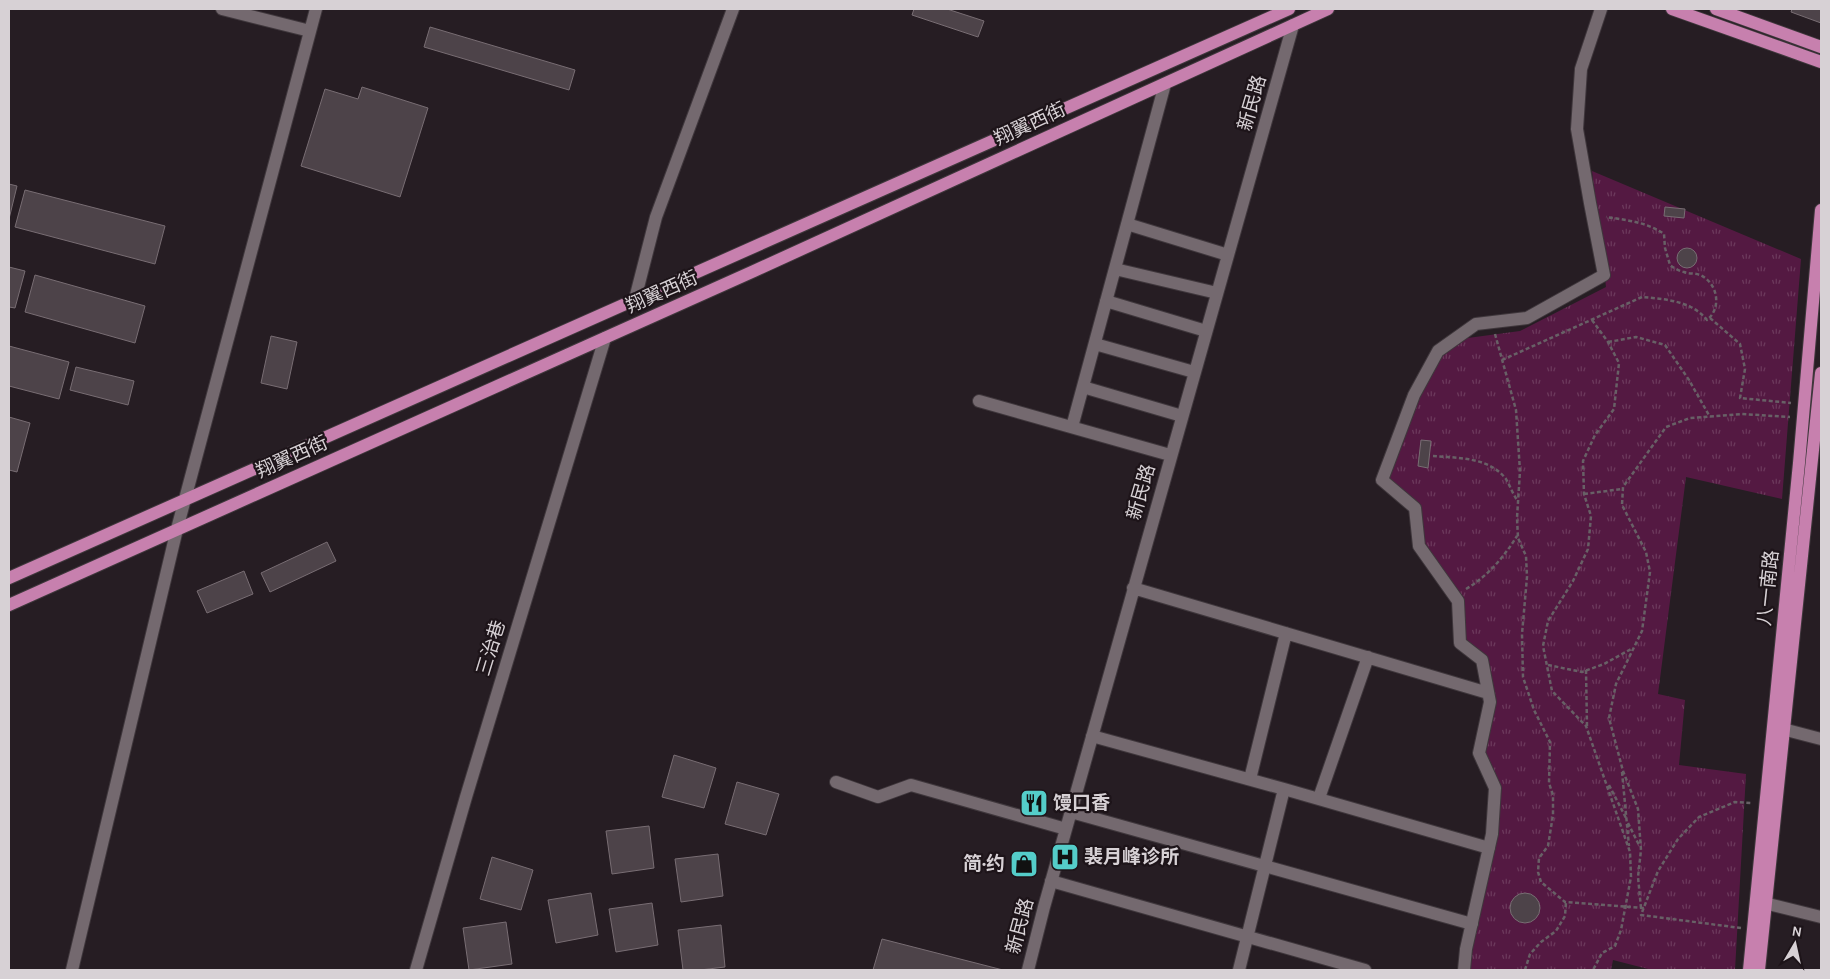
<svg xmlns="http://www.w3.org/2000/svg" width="1830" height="979" viewBox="0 0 1830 979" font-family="Karla,'Noto Sans SC',sans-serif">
<defs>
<pattern id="grass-tufts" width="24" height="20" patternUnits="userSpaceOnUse" patternTransform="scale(1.25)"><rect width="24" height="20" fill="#541942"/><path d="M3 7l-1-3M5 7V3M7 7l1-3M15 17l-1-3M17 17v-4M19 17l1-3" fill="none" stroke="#6c395c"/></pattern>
</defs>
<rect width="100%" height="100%" fill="#261d23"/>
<path fill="url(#grass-tufts)" d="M1592 171 1801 259 1782 499 1686 477 1658 694 1685 700 1679 765 1746 774 1735 970H1652L1613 960 1611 970H1464L1496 782 1479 753 1490 702 1482 660 1460 643 1458 602 1415 541V501L1382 480 1414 395 1453 340 1520 331 1606 287Z"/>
<path fill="#4d4349" stroke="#786d73" d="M914 9H947L984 21 978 37 912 15Z
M1792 9H1821V23L1791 12Z
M430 27 575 70 569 90 424 47Z
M362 87 428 108 400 197 301 166 325 89 358 99Z
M9 184 17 186 9 219Z
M25 190 165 226 155 264 15 227Z
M1665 207 1685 209 1684 218 1664 216Z
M1677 258a10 10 0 1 1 20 0a10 10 0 1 1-20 0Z
M9 267 25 271 15 308 9 307Z
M35 275 145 306 135 343 25 312Z
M271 336 297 342 287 389 261 383Z
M9 346 69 362 59 399 9 386Z
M76 367 134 381 128 405 70 390Z
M9 417 30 423 17 472 9 470Z
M1421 440 1431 441 1428 468 1418 466Z
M327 542 336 561 270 592 261 573Z
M244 571 253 594 207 613 197 591Z
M674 755 716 768 704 808 662 797Z
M737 782 779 794 766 835 725 824Z
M649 826 654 868 612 874 606 831Z
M718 854 723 896 681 902 675 859Z
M492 857 533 870 521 910 480 899Z
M1510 908a15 15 0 1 1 30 0a15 15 0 1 1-30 0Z
M591 893 598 935 556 943 548 900Z
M652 903 658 945 616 952 609 909Z
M506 922 512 964 469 970 463 928Z
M721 925 725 967 700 970H683L678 930Z
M882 939 1003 970H873Z"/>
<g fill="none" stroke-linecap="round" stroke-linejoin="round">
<defs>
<path id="minor" d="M222 9 310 31
M1127 224 1228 255
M1115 269 1217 293
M635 299 656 217 733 9
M1106 301 1206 331
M1095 344 1194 372
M1083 387 1182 416
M979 401 1170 455
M1072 427 1165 84
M1133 588 1488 693
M1775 727 1821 739
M1092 736 1284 789 1489 848
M1250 779 1286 633
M836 782 878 797 911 785 1066 829
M1319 798 1368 657
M1071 812 1472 924
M1051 881 1365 970
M1756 901 1821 917
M72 970 177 529 316 9
M416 970 466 797 605 338
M1028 970 1044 907 1293 25
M1239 970 1284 789
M1464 970 1466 949 1492 834 1495 788 1479 753 1490 702 1482 660 1460 643 1458 601 1419 546 1415 508 1382 480 1414 395 1438 351 1476 324 1527 318 1604 275 1590 203 1577 129 1581 69 1601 9"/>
<path id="major" d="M1672 9 1821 62
M1716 9 1821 47
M9 578 1289 9
M9 605 754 271 1328 9
M1749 970 1799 463 1821 210
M1759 970 1821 373"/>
</defs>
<use href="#minor" stroke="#3f373c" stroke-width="14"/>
<use href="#major" stroke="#3f373c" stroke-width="14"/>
<path stroke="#686066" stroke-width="2.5" stroke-dasharray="4 2.5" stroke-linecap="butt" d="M1710 318 1740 344 1745 369 1740 398 1791 403
M1592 320 1608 342 1619 363 1614 409 1595 435 1583 461 1584 494 1591 516 1588 549 1573 581 1548 621 1543 646 1552 691 1586 726 1630 852 1631 877 1621 930 1615 946 1602 953 1593 970
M1495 334 1516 410 1520 471 1517 518 1518 538 1526 556 1527 577 1522 634 1523 677 1534 710 1550 742 1549 783 1553 795V815L1548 846 1539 858 1538 872 1541 882 1565 902 1644 908
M1608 342 1636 337 1665 345 1689 380 1710 417
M1502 360 1642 297C1665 299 1692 301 1707 320 1722 308 1718 283 1700 275 1695 273 1689 274 1684 272 1679 271 1674 268 1670 265L1665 248 1664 234C1647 222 1626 220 1606 217
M1433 456C1458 458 1489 457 1506 479 1510 486 1513 494 1517 500
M1584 494 1622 489
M1466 589C1488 576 1504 557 1517 536
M1548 665 1582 672 1604 664 1633 648
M1586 670 1587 726
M1622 772 1629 846
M1609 785 1626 818
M1628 823 1639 845
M1641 908 1638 877 1641 850 1638 809 1623 771 1609 718 1616 684 1642 631 1650 572 1646 552 1622 505 1623 487 1666 427 1690 418 1742 414 1790 417
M1741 928 1641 915 1658 871 1678 839 1699 817 1735 802 1752 803
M1525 970 1530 954 1541 942 1556 931 1565 916 1566 902"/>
<use href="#minor" stroke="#74696f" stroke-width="12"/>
<use href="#major" stroke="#c780ae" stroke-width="12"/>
</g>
<defs>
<symbol id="restaurant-square" viewBox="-11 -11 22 22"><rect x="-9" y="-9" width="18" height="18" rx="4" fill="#54cdc9" stroke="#1d1419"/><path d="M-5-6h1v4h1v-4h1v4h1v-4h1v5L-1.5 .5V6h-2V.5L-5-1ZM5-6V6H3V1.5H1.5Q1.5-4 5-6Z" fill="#111"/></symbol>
<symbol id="hospital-square" viewBox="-11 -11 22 22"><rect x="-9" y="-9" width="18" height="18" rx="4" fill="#54cdc9" stroke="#1d1419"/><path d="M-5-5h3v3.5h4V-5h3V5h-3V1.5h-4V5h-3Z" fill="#111"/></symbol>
<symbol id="shop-square" viewBox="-11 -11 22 22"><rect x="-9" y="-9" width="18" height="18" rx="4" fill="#54cdc9" stroke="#1d1419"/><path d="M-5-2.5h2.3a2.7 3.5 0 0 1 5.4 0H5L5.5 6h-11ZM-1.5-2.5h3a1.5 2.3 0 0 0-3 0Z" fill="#111"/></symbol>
</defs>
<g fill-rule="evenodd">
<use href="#restaurant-square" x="1018" y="787" width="32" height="32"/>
<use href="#hospital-square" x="1049" y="841" width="32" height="32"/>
<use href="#shop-square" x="1008" y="848" width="32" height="32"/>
</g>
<g text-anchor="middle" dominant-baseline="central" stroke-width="4.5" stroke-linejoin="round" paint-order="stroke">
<g font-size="19" fill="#d7d1d5" stroke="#1d1419">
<text transform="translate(1252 103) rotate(-74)">新民路</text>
<text transform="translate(1030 124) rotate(-25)">翔翼西街</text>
<text transform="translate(662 292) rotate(-24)">翔翼西街</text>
<text transform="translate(292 457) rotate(-24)">翔翼西街</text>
<text transform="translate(1141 492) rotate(-74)">新民路</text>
<text transform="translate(1768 588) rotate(-84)">八一南路</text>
<text transform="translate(491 648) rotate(-73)">三治巷</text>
<text transform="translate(1020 926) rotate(-75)">新民路</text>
</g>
<g font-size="19" font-weight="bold" fill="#d7d1d5" stroke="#1d1419" text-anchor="start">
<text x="1053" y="803">馒口香</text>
<text x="1084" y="857">裴月峰诊所</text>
<text x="1005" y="864" text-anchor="end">简·约</text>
</g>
</g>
<rect width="1830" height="979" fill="none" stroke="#d7d1d5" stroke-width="20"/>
<g transform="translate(1795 944) rotate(9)" stroke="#1d1419" stroke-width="4" paint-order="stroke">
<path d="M0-4L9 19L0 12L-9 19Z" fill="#d7d1d5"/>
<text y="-8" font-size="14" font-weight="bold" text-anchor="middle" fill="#d7d1d5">N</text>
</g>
</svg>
